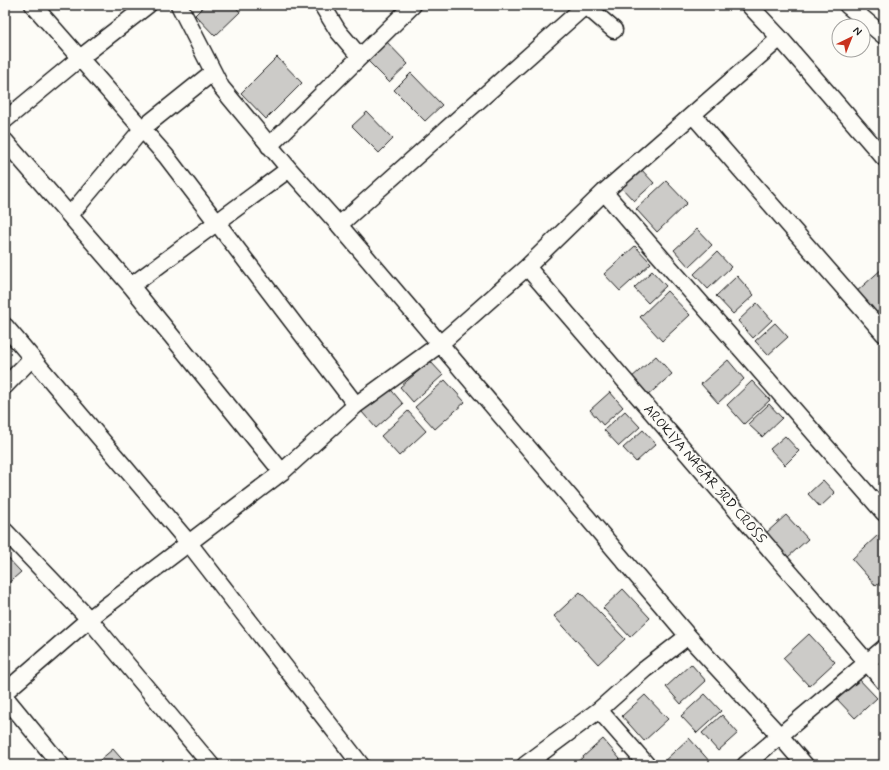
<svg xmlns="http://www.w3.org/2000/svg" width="889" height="770" viewBox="0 0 889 770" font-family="Mynerve,sans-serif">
<rect width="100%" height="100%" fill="#fdfcf7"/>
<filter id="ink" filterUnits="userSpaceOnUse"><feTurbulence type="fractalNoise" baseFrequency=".025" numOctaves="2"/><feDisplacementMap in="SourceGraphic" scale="8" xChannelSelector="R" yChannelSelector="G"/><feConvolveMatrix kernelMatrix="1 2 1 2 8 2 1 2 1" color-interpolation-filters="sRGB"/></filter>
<g filter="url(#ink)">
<path fill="#cccbc8" stroke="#1c1c1c" d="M205 5H234L240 12 215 36 195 15Z
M383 38 408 64 389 82 364 57Z
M277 57 302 83 266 119 241 93Z
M411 73 442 105 425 121 394 90Z
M367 112 393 139 379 153 352 126Z
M640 168 654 183 634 201 620 186Z
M666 181 687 203 657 232 636 209Z
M697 229 712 245 689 267 674 250Z
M635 246 651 263 620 291 604 274Z
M717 252 731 267 708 289 694 274Z
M884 267V306L875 314 855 293Z
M652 271 666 286 648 303 634 288Z
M737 276 754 295 733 314 716 296Z
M667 291 690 315 662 341 640 317Z
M757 303 772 320 753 338 738 321Z
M775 323 788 337 768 355 755 341Z
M656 356 672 374 647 396 631 378Z
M728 360 744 379 718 403 701 384Z
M430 361 443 375 413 402 400 387Z
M445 380 465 402 435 429 415 407Z
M752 381 770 400 744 424 727 405Z
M388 386 403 404 376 428 361 411Z
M610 392 623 407 603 425 590 410Z
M769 404 782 418 762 437 748 424Z
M408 411 426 431 399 456 381 436Z
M625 411 640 427 619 446 604 430Z
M643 430 656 444 636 462 623 448Z
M785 436 799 451 785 465 770 449Z
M823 480 835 493 820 507 808 494Z
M786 515 808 539 787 558 765 534Z
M878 535 884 542V579L876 586 852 559Z
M5 555 21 572 5 586Z
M623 589 650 618 630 637 603 608Z
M580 592 625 639 598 664 554 616Z
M809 634 835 662 809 686 783 658Z
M691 664 706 681 681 704 666 687Z
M857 677 877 698 855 718 835 697Z
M705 694 721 711 697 733 681 716Z
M645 695 668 719 644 741 622 716Z
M722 715 738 733 718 751 702 733Z
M689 738 711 763 709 765H662L661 764Z
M603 739 620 759 613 765H574Z
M113 749 127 765H94Z
M763 761 767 765H759Z"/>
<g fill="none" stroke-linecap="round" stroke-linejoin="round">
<defs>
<path id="minor" d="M33 5 166 156 356 405
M179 5 221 87 289 169 339 225 688 636 780 736 805 765
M322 5 338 31 360 57 413 5
M585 5 614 30
M749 5 780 38 884 158
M847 5 884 36
M693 115 884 334
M5 120 80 58 148 5
M5 141 131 286 282 472
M269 146 360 57
M604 192 884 513
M70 215 143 128 213 72
M339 225 585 6
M527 267 884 682
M131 286 289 169
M5 326 188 542 361 765
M5 386 32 358
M5 531 89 619 211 765
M5 692 89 619 282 472 356 405 440 344 527 267 604 192 780 38
M5 697 61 765
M599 710 647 765
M525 765 599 710 644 670 688 636
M745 765 884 648"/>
</defs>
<use href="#minor" stroke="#1c1c1c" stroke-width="19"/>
<use href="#minor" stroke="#fdfcf7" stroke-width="16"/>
</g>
</g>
<g text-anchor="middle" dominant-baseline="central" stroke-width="3" stroke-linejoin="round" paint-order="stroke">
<g font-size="14" fill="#1c1c1c" stroke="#fdfcf7">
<text transform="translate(705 474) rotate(49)">AROKIYA NAGAR 3RD CROSS</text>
</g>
</g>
<rect width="889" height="770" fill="none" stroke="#fdfcf7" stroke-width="20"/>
<rect x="10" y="10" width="869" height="750" fill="none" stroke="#1c1c1c" stroke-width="1.5" filter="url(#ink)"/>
<g transform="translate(851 38) rotate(43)"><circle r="19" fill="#fdfcf7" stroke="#a3a29f"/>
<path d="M0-3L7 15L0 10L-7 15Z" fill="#c8321e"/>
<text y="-6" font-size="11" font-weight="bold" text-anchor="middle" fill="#1c1c1c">N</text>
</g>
</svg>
